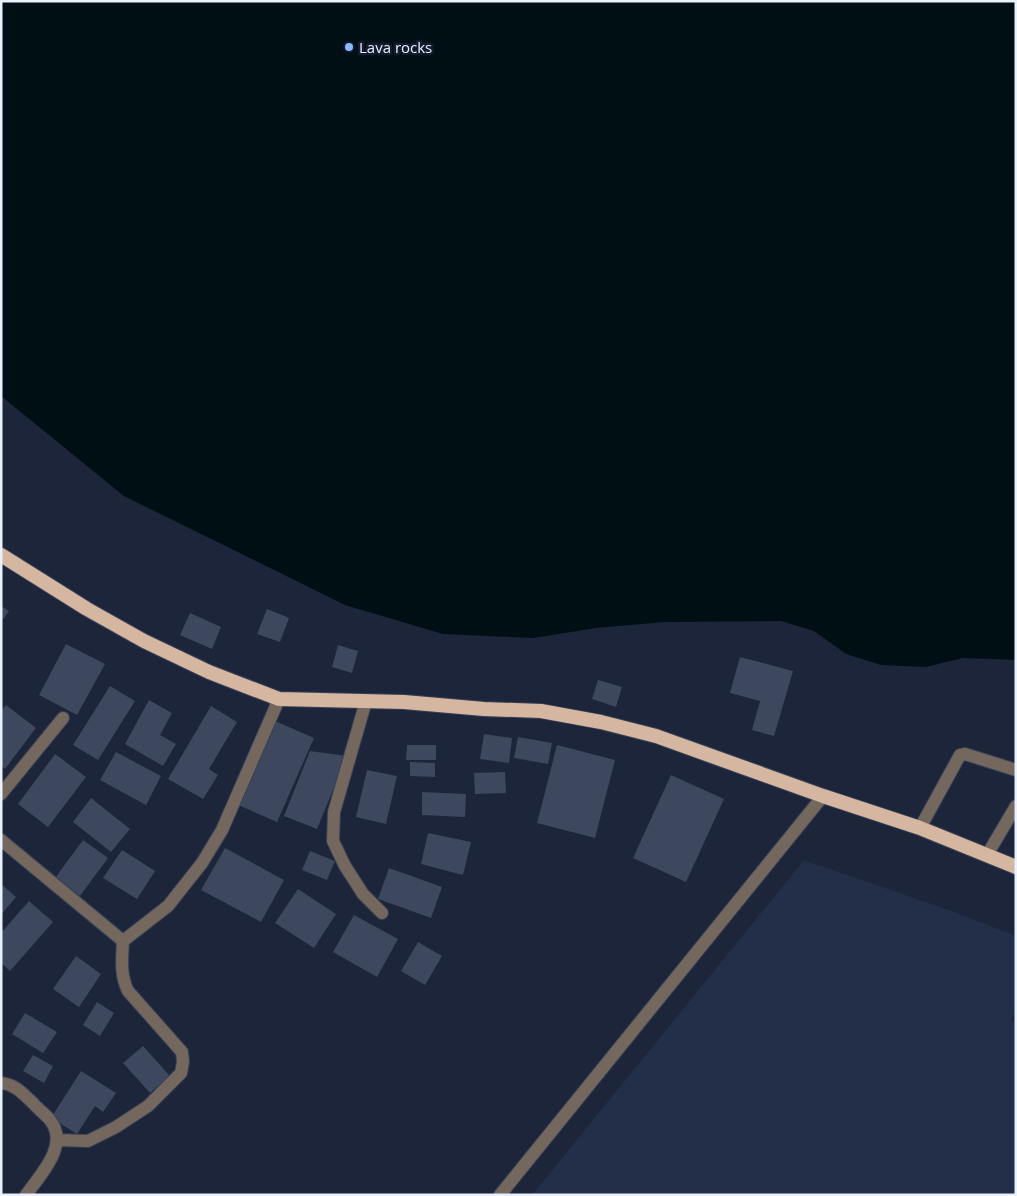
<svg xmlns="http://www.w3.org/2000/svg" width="1017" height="1196" viewBox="0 0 1017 1196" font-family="'Open Sans',sans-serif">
<rect width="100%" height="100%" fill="#1c253a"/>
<path fill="#232e49" d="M804 860 946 909 1016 936V1011L1011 1020 1016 1024V1195H532Z"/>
<path fill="#000f14" d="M1 1H1016V660L963 658 926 667 881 665 846 654 814 631 781 621 665 622 596 628 533 638 443 634 345 605 124 496 1 396Z"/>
<path fill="#3d475e" d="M1 606 9 611 1 622Z
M267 609 289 618 280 642 257 634Z
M190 613 221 627 212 649 180 635Z
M66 644 105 664 77 715 39 695Z
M338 645 358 651 352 673 332 667Z
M740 657 793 671 774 736 752 730 760 701 730 693Z
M598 680 622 687 616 707 592 699Z
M110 686 135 701 98 760 73 745Z
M149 700 172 713 160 735 176 744 163 766 125 744Z
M6 705 36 728 5 769 1 766V711Z
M211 706 237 722 209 769 218 775 203 799 168 779Z
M273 720 314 738 277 822 236 804Z
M484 734 512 738 509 763 480 759Z
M518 737 552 743 548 764 514 758Z
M407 745H436V760H406Z
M557 745 615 760 595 838 537 823Z
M310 751 347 756 317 829 284 816Z
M116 752 161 776 146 805 100 780Z
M55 754 86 777 48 827 18 804Z
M410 762 435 763V777L410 776Z
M367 770 397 776 386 824 356 817Z
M505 772 506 793 475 794 474 773Z
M671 775 724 799 686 882 633 858Z
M422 792 466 794 465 817 422 815Z
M91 798 130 829 111 852 73 822Z
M428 833 471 842 463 875 421 864Z
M83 840 108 858 80 896 55 878Z
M225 848 284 880 261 922 201 890Z
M122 850 155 871 137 899 103 878Z
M310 851 335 861 327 880 302 870Z
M389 868 442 887 431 918 378 899Z
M1 884 16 897 1 915Z
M298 889 336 914 314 948 275 923Z
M29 901 53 922 10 971 1 963V933Z
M354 915 398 939 377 977 333 952Z
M418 942 442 956 425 985 401 971Z
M76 956 101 974 79 1007 53 989Z
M97 1002 114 1013 100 1036 83 1025Z
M25 1013 57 1032 43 1053 12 1034Z
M143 1046 170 1076 150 1093 123 1063Z
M33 1055 53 1066 44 1083 23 1071Z
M81 1071 116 1093 103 1112 95 1106 77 1134 51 1118Z"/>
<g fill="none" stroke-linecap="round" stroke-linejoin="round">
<defs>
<path id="minor" d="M366 701 334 812 333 841 345 866 363 894 382 913
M1 794 63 718
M920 828 960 755 965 754 1016 770
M1 840 123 941 168 906 202 863 222 830 279 699
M987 855 1016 806
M1 1083C15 1084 23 1094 33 1103 38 1109 45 1114 50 1120 70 1145 40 1175 26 1195
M57 1140 88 1141 116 1127 148 1106 181 1073 183 1062 182 1052 128 991C120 975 122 958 123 941
M500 1195 823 796"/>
<path id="trunk" d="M1 555 87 609 144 641 209 672 279 699 404 702 484 709 541 711 601 722 656 736 823 796 920 828 1016 867"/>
</defs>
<use href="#minor" stroke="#394155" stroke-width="14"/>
<use href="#trunk" stroke="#394155" stroke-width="16"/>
<use href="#minor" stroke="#74675e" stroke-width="12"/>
<use href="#trunk" stroke="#d4b6a1" stroke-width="14"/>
</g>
<circle fill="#8cb9fc" stroke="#131b2f" stroke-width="2" cx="349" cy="47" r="5"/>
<g text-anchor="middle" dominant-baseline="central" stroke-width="5" stroke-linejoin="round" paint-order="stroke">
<g font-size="15" fill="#e9f0fe" stroke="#131b2f" text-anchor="start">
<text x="359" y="47">Lava rocks</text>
</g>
</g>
<rect width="1017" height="1196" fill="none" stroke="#e9f0fe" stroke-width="5"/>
</svg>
